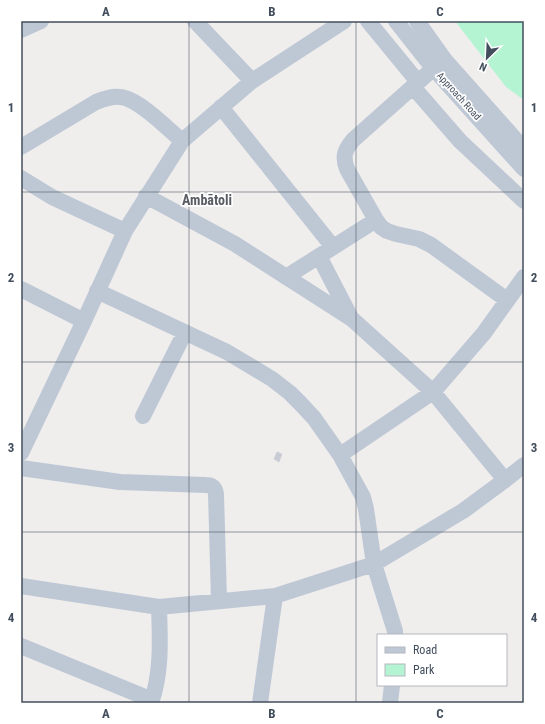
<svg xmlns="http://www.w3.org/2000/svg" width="545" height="724" viewBox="0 0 545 724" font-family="'Roboto Condensed',sans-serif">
<rect width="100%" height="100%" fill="#f0eded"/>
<path fill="#b5f4d3" d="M455 21H524V100L506 87Z"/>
<path fill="#c8cbd4" stroke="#d0d2da" d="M277 452 282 454 279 462 274 459Z"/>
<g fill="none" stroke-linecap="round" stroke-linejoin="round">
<path stroke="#bec8d5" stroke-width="16" d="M195 21 252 81
M368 21 418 82
M396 21 433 68 524 169
M417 21 444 59 524 149
M21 30 41 21
M444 59 353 140C345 150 342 156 347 169L376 220 381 227 387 231 396 234 419 239 431 245 507 300
M413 87 460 141 524 201
M221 107 333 247
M21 147 96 102C104 99 112 96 120 97 138 98 168 129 182 141
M21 178 52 197 125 231
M146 196 235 244 352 319 433 392 505 480
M319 256 351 318
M286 277 376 220
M21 289 84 321
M97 291 227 352 272 379 290 393 300 403 314 418 340 455 363 497 366 509 374 564 395 631V635
M143 416 185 332
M21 453 84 321 125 231 182 141 252 81 344 21
M340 455 433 392 484 333 524 277
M21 468 120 482 206 485C213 485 215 488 216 494L219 601
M21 586 159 607 275 596 374 564 463 511 505 480 524 465
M21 646 152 700
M151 703C162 672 160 639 159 607
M260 703 275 596
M390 703 392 685"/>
</g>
<path fill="none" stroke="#434e5d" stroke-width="1" stroke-opacity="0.55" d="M189 21V703M356 21V703M21 192H524M21 362H524M21 532H524"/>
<g text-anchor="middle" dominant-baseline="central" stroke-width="3.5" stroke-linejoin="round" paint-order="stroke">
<g font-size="10" fill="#434e5d" stroke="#fff">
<text transform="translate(459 96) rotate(48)">Approach Road</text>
</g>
<g font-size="14" font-weight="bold" fill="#595c63" stroke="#fff">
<text x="207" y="200">Ambātoli</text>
</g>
</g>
<rect width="545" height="724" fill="none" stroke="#ffffff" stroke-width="44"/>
<rect x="377" y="634" width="130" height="52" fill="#ffffff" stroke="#b4b8be"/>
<rect x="385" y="647" width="20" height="6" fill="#bec8d5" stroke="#b4b8be"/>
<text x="413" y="654" font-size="12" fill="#434e5d">Road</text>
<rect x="385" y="664" width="20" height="12" fill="#b5f4d3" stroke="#b4b8be"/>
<text x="413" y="674" font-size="12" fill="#434e5d">Park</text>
<g transform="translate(487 58) rotate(204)" stroke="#ffffff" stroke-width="3" paint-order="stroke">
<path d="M0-3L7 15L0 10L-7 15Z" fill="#434e5d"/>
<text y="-6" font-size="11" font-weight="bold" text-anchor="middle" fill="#434e5d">N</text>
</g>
<rect x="22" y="22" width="501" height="680" fill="none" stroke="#434e5d" stroke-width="1.5"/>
<g font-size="13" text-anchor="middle" font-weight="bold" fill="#434e5d">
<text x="106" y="16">A</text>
<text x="272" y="16">B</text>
<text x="440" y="16">C</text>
<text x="11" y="112">1</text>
<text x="534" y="112">1</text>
<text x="11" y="282">2</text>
<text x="534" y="282">2</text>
<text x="11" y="452">3</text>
<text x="534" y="452">3</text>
<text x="11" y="622">4</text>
<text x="534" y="622">4</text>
<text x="106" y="718">A</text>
<text x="272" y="718">B</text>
<text x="440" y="718">C</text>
</g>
</svg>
